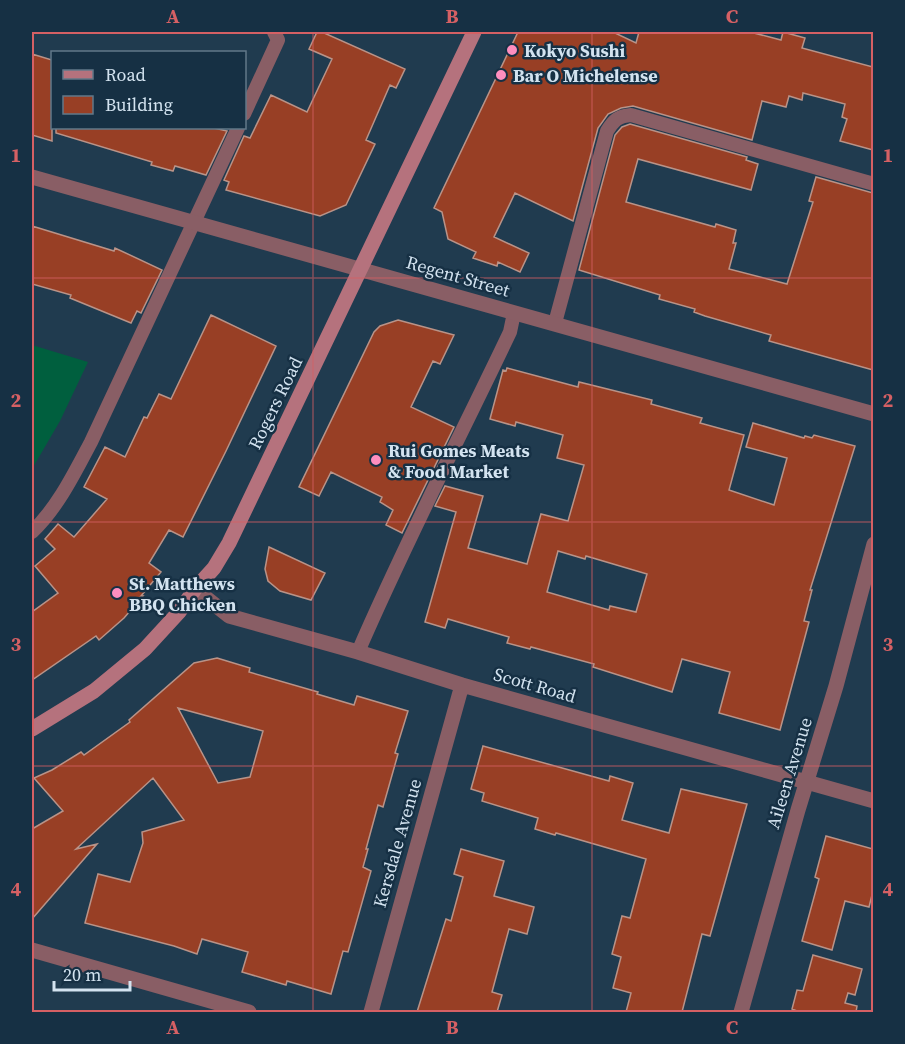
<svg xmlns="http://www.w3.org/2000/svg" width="905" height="1044" viewBox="0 0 905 1044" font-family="'Source Serif 4',serif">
<rect width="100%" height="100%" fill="#203b4f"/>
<path fill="#005f3e" d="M32 345 88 362 60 421 32 469Z"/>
<path fill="#983f25" stroke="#b99388" stroke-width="1.5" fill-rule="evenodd" d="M317 32H322L405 69 396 88 390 85 366 140 375 144 346 205 320 216 226 190 229 182 224 180 244 136 250 138 271 95 307 112 332 59 309 49Z
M518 32H613L636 43 639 32H750L781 40 783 32 805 38 802 48 873 67V150L840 141 847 119 842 117 845 104 803 93 802 100 789 96 786 107 762 101 752 140 633 106 621 108 608 114 598 128 573 221 515 193 494 237 529 253 520 272 498 262 497 266 473 258 476 252 448 239 442 212 434 208Z
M32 54 52 60V141L32 135Z
M630 124 747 157 746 160 758 164 751 190 638 159 626 202 715 227 716 224 736 230 733 243H736L729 269 787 284 813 202 809 201 816 177 873 193V370L769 341 771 335 705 316 694 312 695 309 659 299 660 295 579 270 615 135 622 127Z
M56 128H214L227 131 206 175 175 166 173 171 151 165 152 162 56 133Z
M32 226 114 251 115 248 162 270 141 313 137 311 131 323 70 298 71 295 32 284Z
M211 315 276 346 226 451 183 537 169 530 149 563 161 572 141 596H143L124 618 99 640 96 636 32 680V612L58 593 35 566 55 549 45 539 58 524 74 537 107 499 84 487 105 447 125 457 144 417 147 418 159 394 171 399Z
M398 320 454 335 440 364 433 361 411 407 454 427 402 533 386 525 393 510 380 502 382 497 331 472 319 496 299 487 374 332 380 326Z
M507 368 578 387 579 382 652 400 651 404 702 418 700 423 744 435 729 490 774 505 787 458 746 447 753 423 804 438 805 436 812 438 814 435 855 446 810 590H812L804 621 809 622 780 730 719 713 730 672 682 659 672 692 593 667 594 664 531 647 530 649 507 643 509 637 448 619 445 628 425 622 456 512 435 506 445 486 483 496 468 548 527 564 541 514 568 521 584 465 557 458 563 435 516 422 515 426 490 419 503 370 506 371ZM558 551 585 559 586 556 647 574 636 612 610 606 609 610 547 592Z
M269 547 325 573 311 600 280 591 268 581 265 569Z
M217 658 250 668 249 672 318 692 317 694 354 705 357 696 408 711 395 753 398 754 383 807 378 805 366 849H368L363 867 371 871 348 952 343 951 331 994 287 981 286 985 242 972 248 952 202 939 197 954 174 946 85 923 98 874 130 882 143 843 142 832 184 820 153 778 76 849 97 844 32 919V829L63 811 34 778 52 770 81 752 84 755 130 722 129 720 194 663ZM178 708 263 731 250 777 218 783Z
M483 746 609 781 610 776 633 783 622 820 669 833 681 789 747 804 710 936 702 934 682 1012H626L631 993 613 988 621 957 612 954 622 916 630 918 646 859 556 833 555 835 535 829 538 818 482 801 484 793 471 789Z
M826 836 873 849V891L869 907 845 901 832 950 802 941 819 879 815 877Z
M461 849 504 861 494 896 534 907 527 934 509 929 492 992 502 995 497 1012H417L446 919 451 921 463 877 454 874Z
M813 955 862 969 855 995 848 993 845 1003 857 1006 856 1012H797V1011L792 1009 797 990 803 991Z"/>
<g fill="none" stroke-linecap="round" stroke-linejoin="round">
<path stroke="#895e65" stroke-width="14" d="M244 114 278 40 274 32
M555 323 607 131C614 120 618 116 631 115L874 184
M32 532C58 507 74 474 91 442L238 128
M358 652C405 543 459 439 510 332L514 313"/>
<path stroke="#895e65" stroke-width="15" d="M32 177 874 414
M195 589 229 616 358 652 462 685 874 801
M32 950 249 1012
M371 1012 462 685
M741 1012 798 810 836 686 874 544"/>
<path stroke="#b5727d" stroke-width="15" d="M32 729 94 691 145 649 179 612 195 589 214 568 229 543 474 32"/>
</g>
<path fill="none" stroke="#d56064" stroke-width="1.5" stroke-opacity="0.55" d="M313 32V1012M592 32V1012M32 278H874M32 522H874M32 766H874"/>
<g fill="#fd8ebf" stroke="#163044" stroke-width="2">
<circle cx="512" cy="50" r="6"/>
<circle cx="501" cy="75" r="6"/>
<circle cx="376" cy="460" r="6"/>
<circle cx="117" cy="593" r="6"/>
</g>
<g text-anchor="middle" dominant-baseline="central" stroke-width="5" stroke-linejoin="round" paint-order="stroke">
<g font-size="18" font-weight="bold" fill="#d3e3f0" stroke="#163044" text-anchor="start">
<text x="524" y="50">Kokyo Sushi</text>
<text x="513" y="75">Bar O Michelense</text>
<text x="388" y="450">Rui Gomes Meats<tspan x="388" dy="21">&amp; Food Market</tspan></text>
<text x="129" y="583">St. Matthews<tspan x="129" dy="21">BBQ Chicken</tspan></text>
</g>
<g font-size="18" fill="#d3e3f0" stroke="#163044">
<text transform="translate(458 276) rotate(16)">Regent Street</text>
<text transform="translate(275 403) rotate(-64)">Rogers Road</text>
<text transform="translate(535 685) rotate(16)">Scott Road</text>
<text transform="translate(789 773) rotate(-73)">Aileen Avenue</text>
<text transform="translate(397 843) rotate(-74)">Kersdale Avenue</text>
</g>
</g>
<rect width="905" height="1044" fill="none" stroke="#163044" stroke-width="66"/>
<rect x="51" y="51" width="195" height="78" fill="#163044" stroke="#627889" stroke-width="1.5"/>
<rect x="63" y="70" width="30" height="9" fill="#b5727d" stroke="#627889" stroke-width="1.5"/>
<text x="105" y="81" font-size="18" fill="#d3e3f0">Road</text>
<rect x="63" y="96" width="30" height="18" fill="#983f25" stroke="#627889" stroke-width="1.5"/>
<text x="105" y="111" font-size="18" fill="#d3e3f0">Building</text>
<path d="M54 981v9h76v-9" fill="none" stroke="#d3e3f0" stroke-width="3"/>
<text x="63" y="981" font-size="18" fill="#d3e3f0" stroke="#163044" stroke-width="4.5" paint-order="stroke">20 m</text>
<rect x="33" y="33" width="839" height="978" fill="none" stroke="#d56064" stroke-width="2"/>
<g font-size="20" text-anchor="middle" font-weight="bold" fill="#d56064">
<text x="173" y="23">A</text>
<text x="452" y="23">B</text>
<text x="732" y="23">C</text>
<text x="16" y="162">1</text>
<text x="888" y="162">1</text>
<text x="16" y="407">2</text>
<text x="888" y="407">2</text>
<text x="16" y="651">3</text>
<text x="888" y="651">3</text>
<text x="16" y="896">4</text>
<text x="888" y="896">4</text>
<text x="173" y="1034">A</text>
<text x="452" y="1034">B</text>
<text x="732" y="1034">C</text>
</g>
</svg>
